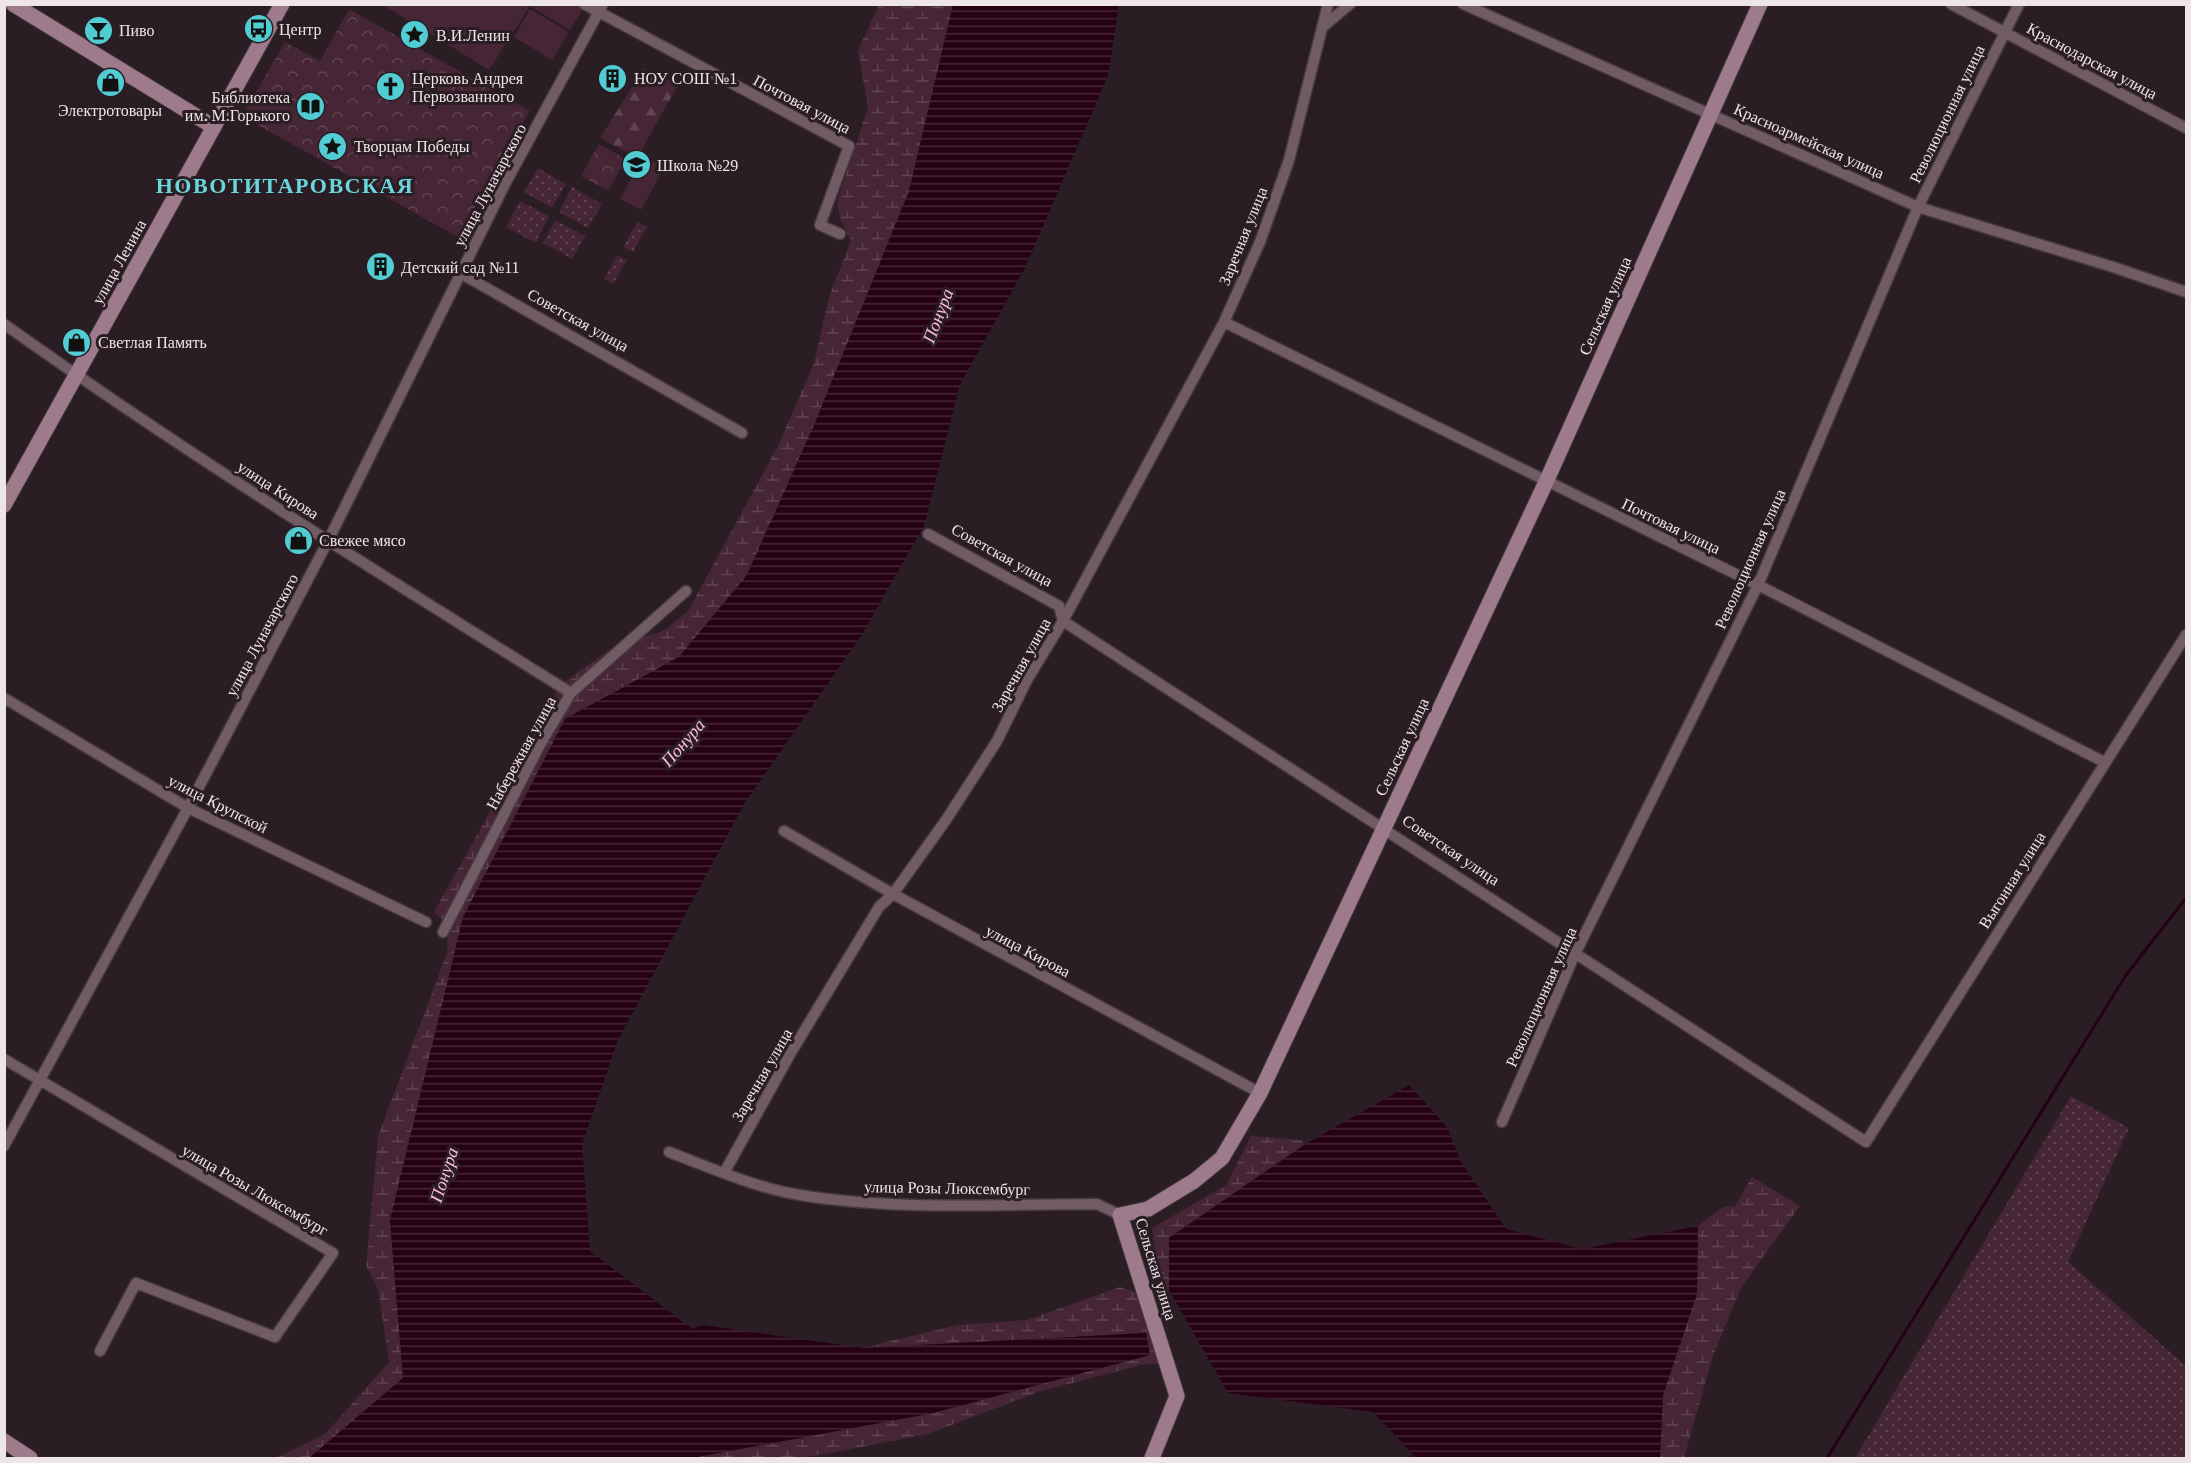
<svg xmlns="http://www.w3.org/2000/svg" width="2191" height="1463" viewBox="0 0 2191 1463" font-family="Georgia,serif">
<defs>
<pattern id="grass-dots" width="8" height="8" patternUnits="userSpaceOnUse" patternTransform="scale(1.5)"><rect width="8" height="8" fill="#462535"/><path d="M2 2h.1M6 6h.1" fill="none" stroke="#614452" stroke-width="1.8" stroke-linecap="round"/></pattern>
<pattern id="forest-firs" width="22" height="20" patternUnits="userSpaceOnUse" patternTransform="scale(1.5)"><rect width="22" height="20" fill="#462535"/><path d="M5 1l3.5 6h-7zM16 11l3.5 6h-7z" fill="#614452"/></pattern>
<pattern id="wetland-marsh" width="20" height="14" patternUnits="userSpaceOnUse" patternTransform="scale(1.5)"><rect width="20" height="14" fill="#462535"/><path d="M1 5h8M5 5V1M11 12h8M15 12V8" fill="none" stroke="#614452"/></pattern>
<pattern id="park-crowns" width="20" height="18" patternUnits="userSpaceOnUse" patternTransform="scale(1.5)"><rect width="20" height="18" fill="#462535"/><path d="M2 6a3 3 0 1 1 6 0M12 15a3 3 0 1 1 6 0" fill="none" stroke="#614452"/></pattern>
<pattern id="water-rules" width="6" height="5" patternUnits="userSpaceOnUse" patternTransform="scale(1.5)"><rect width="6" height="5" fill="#260115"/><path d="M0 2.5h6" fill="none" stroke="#462637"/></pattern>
</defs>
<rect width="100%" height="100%" fill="#2a1d23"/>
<path fill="url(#grass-dots)" d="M538 168 566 184 552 208 524 192Z
M572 187 602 204 588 228 559 212Z
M520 201 549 216 536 243 506 227Z
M555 220 585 236 572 259 543 243Z
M637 222 647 227 633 252 623 247Z
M617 255 627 260 613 284 604 279Z
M2071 1096 2129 1128 2068 1262 2186 1366V1458H1855Z"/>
<path fill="url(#forest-firs)" d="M644 68 678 85 637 158 600 138Z"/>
<path fill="url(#wetland-marsh)" d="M879 5H953L909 191 815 423 746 577 679 657 565 719 390 1220 403 1378 309 1458H276L325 1434 389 1362 378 1289 366 1266 378 1136 447 953C448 937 449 922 434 912L561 684 618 644 663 631 688 611 778 446 814 363 829 297 851 240 840 219 837 202 868 107 858 50Z
M1251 1136 1302 1140 1304 1145 1169 1238V1290L1163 1304 1152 1228 1226 1185Z
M1752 1177 1800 1206 1741 1288 1713 1356 1684 1458H1660L1663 1395 1697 1293 1698 1226 1723 1207 1735 1206Z
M1120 1287 1136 1292 1159 1364H1145L1038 1392 928 1434 804 1458H692L933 1413 1150 1355 1146 1333 861 1348 958 1325 1027 1320Z"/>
<path fill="url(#park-crowns)" d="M349 9 530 111 458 237 242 116 285 42 320 61Z
M599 144 626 159 608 191 581 176Z"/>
<path fill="#462535" d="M577 4 583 8 570 30 530 6 489 70 383 5Z
M530 9 569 32 552 60 514 37Z
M643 156 664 168 641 210 620 199Z"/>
<path fill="url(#water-rules)" d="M953 5H1119L1108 76 1024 270 960 384 924 526 861 636 744 804 618 1040 582 1144 590 1251 692 1329 703 1325 864 1348 1146 1333 1150 1355 933 1413 692 1458H309L403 1378 390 1220 463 917 565 719 679 657 747 575 815 423 909 191Z
M1409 1085 1447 1127 1461 1162 1506 1229 1582 1249 1698 1226 1697 1294 1663 1395 1660 1458H1416L1373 1412 1228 1393 1169 1290V1238L1304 1145Z"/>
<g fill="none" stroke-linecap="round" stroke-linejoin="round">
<path stroke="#260115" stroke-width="3" d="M1827 1458 2126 975 2186 898"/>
<defs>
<path id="street" d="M584 4 849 146 820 225 840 234
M1463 4 1918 207 2113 267 2186 292
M1951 4 2186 128
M1324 26 1350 4
M460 273 742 433
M1224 322 1758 585 2104 762
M4 324C188 455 380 574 571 693
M928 534 1059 606 1063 621C1332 793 1598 969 1866 1142L2186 635
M4 698 188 808 426 922
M784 831 893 894 1260 1093
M443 932 541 743 571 693 686 591
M4 1059 333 1253 275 1337 136 1283 100 1351
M1502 1122 1575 954 1758 585 1918 207 2019 4
M4 1146 188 808 328 541 505 184 603 4
M669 1152C711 1168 756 1188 800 1195 898 1211 998 1204 1097 1204L1120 1215
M724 1173 789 1056 879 907 893 894 946 820 997 741 1027 680 1063 621 1224 322 1260 242 1289 160 1328 4"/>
<path id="secondary" d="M13 4 214 127
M4 505 282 4
M4 1441 30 1458
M1152 1458 1177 1396 1120 1215 1148 1209 1194 1181 1222 1158 1260 1093 1546 482 1760 4"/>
</defs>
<use href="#street" stroke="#45393f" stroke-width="13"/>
<use href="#secondary" stroke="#45393f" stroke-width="17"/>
<use href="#street" stroke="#715b64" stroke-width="10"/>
<use href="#secondary" stroke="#9e7b8a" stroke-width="15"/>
</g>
<defs>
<symbol id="bus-disc" viewBox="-11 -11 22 22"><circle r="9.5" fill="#51ccd3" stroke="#2a1d23"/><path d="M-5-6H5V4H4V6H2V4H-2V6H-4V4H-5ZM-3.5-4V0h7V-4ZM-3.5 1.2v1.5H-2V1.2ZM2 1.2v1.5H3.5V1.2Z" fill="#111"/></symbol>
<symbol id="bar-disc" viewBox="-11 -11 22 22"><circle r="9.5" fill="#51ccd3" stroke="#2a1d23"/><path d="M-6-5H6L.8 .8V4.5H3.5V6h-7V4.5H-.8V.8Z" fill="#111"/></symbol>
<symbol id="sight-disc" viewBox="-11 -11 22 22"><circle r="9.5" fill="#51ccd3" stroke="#2a1d23"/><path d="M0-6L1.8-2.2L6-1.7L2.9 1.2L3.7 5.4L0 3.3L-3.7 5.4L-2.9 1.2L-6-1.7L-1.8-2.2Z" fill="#111"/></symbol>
<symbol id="building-disc" viewBox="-11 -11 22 22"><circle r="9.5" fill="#51ccd3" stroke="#2a1d23"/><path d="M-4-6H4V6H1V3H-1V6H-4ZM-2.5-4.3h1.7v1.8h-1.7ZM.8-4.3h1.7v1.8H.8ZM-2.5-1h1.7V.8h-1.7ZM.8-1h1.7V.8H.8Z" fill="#111"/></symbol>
<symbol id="shop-disc" viewBox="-11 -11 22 22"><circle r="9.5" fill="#51ccd3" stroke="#2a1d23"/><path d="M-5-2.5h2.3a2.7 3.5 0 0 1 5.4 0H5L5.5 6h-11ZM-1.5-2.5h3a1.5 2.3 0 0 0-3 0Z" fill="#111"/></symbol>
<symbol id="church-disc" viewBox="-11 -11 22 22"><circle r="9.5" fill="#51ccd3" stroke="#2a1d23"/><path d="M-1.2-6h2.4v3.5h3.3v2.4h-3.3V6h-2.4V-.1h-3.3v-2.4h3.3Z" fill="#111"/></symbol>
<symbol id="library-disc" viewBox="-11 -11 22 22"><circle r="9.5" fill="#51ccd3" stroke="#2a1d23"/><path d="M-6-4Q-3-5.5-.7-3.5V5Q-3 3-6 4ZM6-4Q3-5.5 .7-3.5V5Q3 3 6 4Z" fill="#111"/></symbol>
<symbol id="school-disc" viewBox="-11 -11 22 22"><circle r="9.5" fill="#51ccd3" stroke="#2a1d23"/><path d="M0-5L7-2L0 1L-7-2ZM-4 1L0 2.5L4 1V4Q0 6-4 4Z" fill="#111"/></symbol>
</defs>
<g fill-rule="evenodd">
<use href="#bus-disc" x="242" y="12" width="33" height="33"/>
<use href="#bar-disc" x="82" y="14" width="33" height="33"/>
<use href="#sight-disc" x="398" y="18" width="33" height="33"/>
<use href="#building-disc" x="596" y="62" width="33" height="33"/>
<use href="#shop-disc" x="94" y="66" width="33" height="33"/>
<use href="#church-disc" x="374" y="70" width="33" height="33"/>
<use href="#library-disc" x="294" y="90" width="33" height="33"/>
<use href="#sight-disc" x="316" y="130" width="33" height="33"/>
<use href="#school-disc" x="620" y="148" width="33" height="33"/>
<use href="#building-disc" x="364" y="250" width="33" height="33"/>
<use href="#shop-disc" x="60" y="326" width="33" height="33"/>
<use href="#shop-disc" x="282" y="524" width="33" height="33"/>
</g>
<g text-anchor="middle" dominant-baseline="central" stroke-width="6" stroke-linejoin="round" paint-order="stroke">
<g font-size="16" fill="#eee5e9" stroke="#2a1d23" text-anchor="start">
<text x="279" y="29">Центр</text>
<text x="119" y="30">Пиво</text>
<text x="436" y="35">В.И.Ленин</text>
<text x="412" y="78">Церковь Андрея<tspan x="412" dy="18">Первозванного</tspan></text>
<text x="634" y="78">НОУ СОШ №1</text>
<text x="290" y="97" text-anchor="end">Библиотека<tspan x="290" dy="18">им. М.Горького</tspan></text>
<text x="110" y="110" text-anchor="middle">Электротовары</text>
<text x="354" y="146">Творцам Победы</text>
<text x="657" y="165">Школа №29</text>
<text x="401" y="267">Детский сад №11</text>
<text x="98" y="342">Светлая Память</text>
<text x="319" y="540">Свежее мясо</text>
</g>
<g font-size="16" fill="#eee5e9" stroke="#2a1d23">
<text transform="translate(2092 61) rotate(28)">Краснодарская улица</text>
<text transform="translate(802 104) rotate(28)">Почтовая улица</text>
<text transform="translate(1947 114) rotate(-64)">Революционная улица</text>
<text transform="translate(1809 141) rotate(24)">Красноармейская улица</text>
<text transform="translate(490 185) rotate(-62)">улица Луначарского</text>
<text transform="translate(1243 236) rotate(-68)">Заречная улица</text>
<text transform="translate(119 262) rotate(-61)">улица Ленина</text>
<text transform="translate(1605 306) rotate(-66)">Сельская улица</text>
<text transform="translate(578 320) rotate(29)">Советская улица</text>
<text transform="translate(278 490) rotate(33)">улица Кирова</text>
<text transform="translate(1671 526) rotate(26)">Почтовая улица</text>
<text transform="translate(1002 555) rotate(29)">Советская улица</text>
<text transform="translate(1750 559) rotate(-66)">Революционная улица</text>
<text transform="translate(262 635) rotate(-62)">улица Луначарского</text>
<text transform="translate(1021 665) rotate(-61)">Заречная улица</text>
<text transform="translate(1402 747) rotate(-65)">Сельская улица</text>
<text transform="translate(521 753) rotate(-61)">Набережная улица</text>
<text transform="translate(218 804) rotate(27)">улица Крупской</text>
<text transform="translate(1451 850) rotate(34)">Советская улица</text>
<text transform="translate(2012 880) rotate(-58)">Выгонная улица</text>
<text transform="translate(1028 951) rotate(28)">улица Кирова</text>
<text transform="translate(1541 997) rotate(-66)">Революционная улица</text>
<text transform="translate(762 1075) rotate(-60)">Заречная улица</text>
<text transform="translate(947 1188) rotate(1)">улица Розы Люксембург</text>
<text transform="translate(255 1190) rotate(30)">улица Розы Люксембург</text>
<text transform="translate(1156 1269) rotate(73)">Сельская улица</text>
</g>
<g font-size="18" font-style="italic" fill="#fdbdd9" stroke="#2a1d23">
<text transform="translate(938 316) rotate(-69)">Понура</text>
<text transform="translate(683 743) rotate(-49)">Понура</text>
<text transform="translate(444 1175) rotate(-72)">Понура</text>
</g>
<g font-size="22" font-weight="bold" letter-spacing="1.5" fill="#6ad6dd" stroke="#2a1d23">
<text x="285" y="185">НОВОТИТАРОВСКАЯ</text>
</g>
</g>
<rect width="2191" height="1463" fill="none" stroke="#eee5e9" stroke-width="12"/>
</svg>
